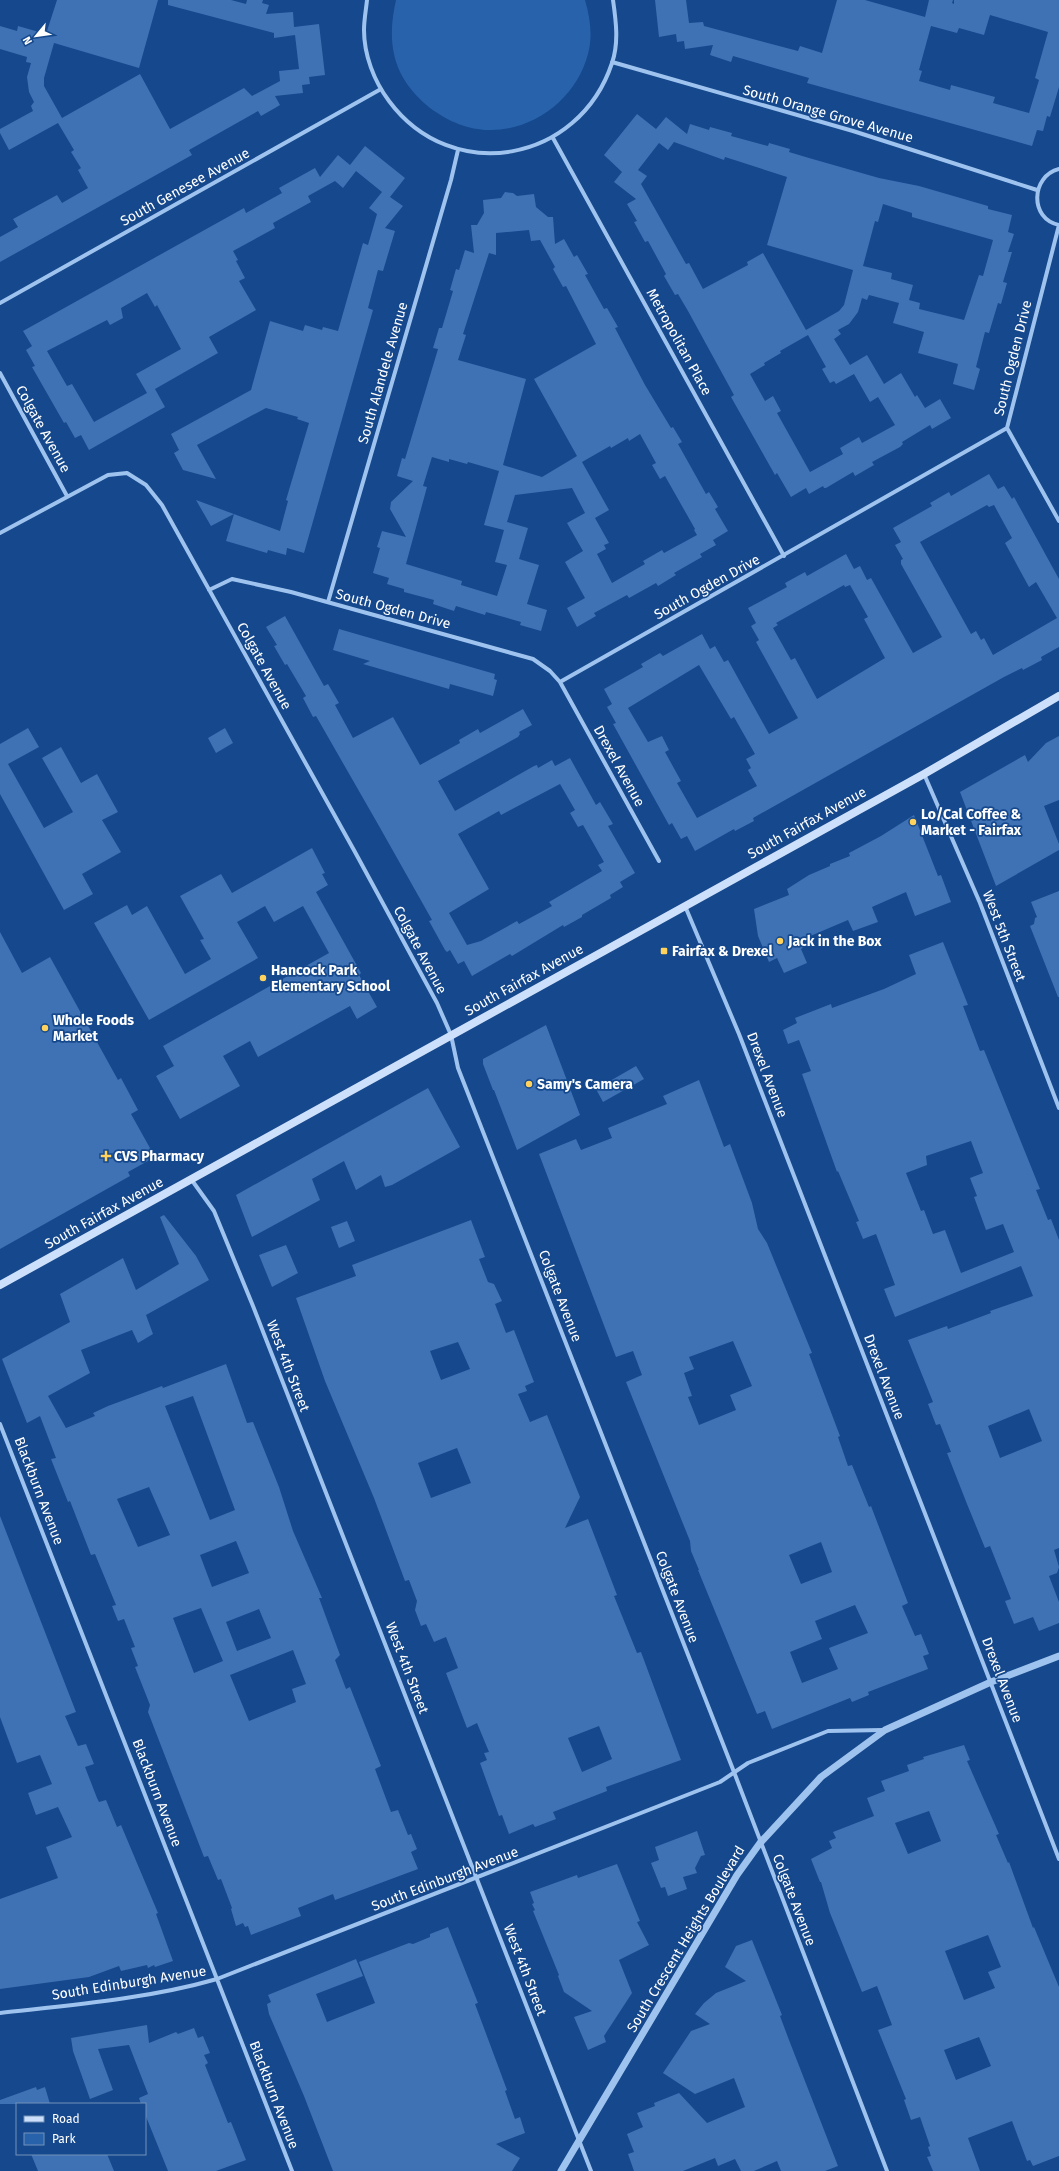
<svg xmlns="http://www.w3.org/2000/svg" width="1059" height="2171" viewBox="0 0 1059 2171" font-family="'Fira Sans',sans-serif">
<rect width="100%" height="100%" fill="#15488c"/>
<path fill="#2862ab" d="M396 0H585C590 17 593 36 588 54 577 97 535 131 489 130 449 130 402 95 394 54 390 35 392 18 396 0Z"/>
<path fill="#3e72b5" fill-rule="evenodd" d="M57 0H158L139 68 54 43 44 78V86L62 118 140 74 170 129 244 88 252 96 280 81 279 71 299 69 295 35 274 38V33L168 5V0H231L246 4 247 0H263L262 3 269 5 266 14 293 12 294 27 319 24 325 75 309 77 310 84 302 85 303 93 275 96 280 105 275 108 261 116 258 111 189 150 192 155 0 262V237L18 227 13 219 57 195 62 203 88 188 78 170 81 168 71 152 74 150 58 123 9 150 0 133V129L33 111 31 106 34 102 29 92 27 77 31 63 26 62 27 57 0 49V26L17 31 18 26 46 34Z
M655 0H686L689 23 703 22 704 26 798 51 800 46 822 53 837 0H865L925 17 929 0H953L952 3 954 4V0H1059V87L1050 117 1047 116 1043 131 1037 130 1032 146 807 83 809 78 733 56 731 62 710 55 713 45 685 49 684 41 677 42 676 34 659 37ZM990 15 1048 32 1035 78 1039 80 1029 113 993 103 995 97 951 85 950 90 919 81 922 71 919 70 931 26 957 33 959 28 984 35Z
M637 114 656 129 666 117 687 134 690 124 709 130 710 127 732 133 731 136 768 146 769 143 790 149 789 152 809 158 879 178 919 186 988 206V209L1012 215 1008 232 1014 234 1008 252H1012L1003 282 1007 283 1001 304 998 303 989 333 985 332 976 367 980 369 974 390 953 384 958 364 918 353 924 332 893 323 899 303 869 295 867 300 862 298 858 312 849 324 838 330 841 334 834 339 850 365 867 355 884 384 901 373 915 397 917 395 925 408 940 399 951 418 932 429 930 425 902 442 903 444 900 447 872 462 874 465 855 476 853 472 826 488H824L823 486 809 494 806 488 791 497 777 473 775 475 731 397 734 395 688 311 678 294 675 295 664 276 666 274 648 241 645 242 634 222 637 221 627 204 636 199 614 182 622 172 604 155ZM674 142 724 160 725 157 787 177 767 245 853 270 844 305 839 311 806 330 763 253 747 262 748 265 703 289 689 263 686 264 641 184 647 176 638 170 659 143 668 150ZM883 204 912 213V217L993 240 983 276 979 275 964 320 919 309 920 303 909 300 913 285 891 279 892 273 863 266 875 221 878 222ZM808 335 826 367 822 369 830 383 834 381 836 384 854 374 870 402 878 397 895 425 862 443 859 437 840 448 843 454 810 472 777 413 781 411 773 396 765 401 750 374 765 365 764 363 781 353 780 351Z
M365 146 405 178 390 197 403 206 385 228 395 231 383 271 378 270 368 308 373 310 304 553 287 548 286 555 268 550 267 553 226 541 234 514 211 526 196 500 280 531 288 501 286 500 309 423 297 419 298 417 266 408 197 445 216 479 183 470 174 453 179 450 171 434 251 390 270 321 303 331 305 325 322 330 323 327 338 331 363 243 368 245 377 214 369 208 382 192 356 171 343 188 335 181 308 196 311 202 273 223 275 228 233 251 238 260 236 261 245 278 239 281 256 310 209 337 218 353 155 389 165 407 89 450 81 435 75 438 66 422 64 423 32 367 35 366 26 350 32 346 23 331 244 208 246 213 282 193 279 188 315 168 320 177 338 155 350 165ZM147 293 155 307 157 305 181 349 136 374 147 393 94 422 72 384 67 386 47 351 107 320 110 325 123 318 121 308Z
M505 192 513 193 517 196 534 194 536 207 548 217H553L555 244 564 239 574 257 577 255 588 274 585 275 604 309 607 308 618 327 615 328 645 385 671 428 673 427 682 442 678 444 706 494 709 492 718 507 715 509 728 531 713 540 716 545 700 554 702 557 674 573 676 575 658 586 656 583 629 598 627 595 594 613 596 616 577 627 567 608 585 598 565 562 583 551 567 523 585 513 572 488 515 495 507 522 528 528 519 559 539 565 527 604 547 610 541 631 520 625 521 622 486 612 485 615 456 606 454 611 433 604 434 600 404 592V589L387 584 389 578 373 573 380 548 377 547 382 531 406 537 390 509 391 502 413 481 397 476 402 458 405 459 438 349 433 348 439 328H442L453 291 450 290 456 269 459 270 465 250 474 253 471 225H477L484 213 483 200 501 198ZM529 230 531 241 540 240 555 267 553 269 563 287 566 286 596 344 534 379 577 456 542 477 503 465 526 379 458 360 466 335 463 334 489 253 496 255V233ZM640 434 656 463 652 465 660 479 665 476 695 529 694 530 697 535 664 553 662 550 643 561 645 564 612 583 597 554 606 549 604 545 609 543 595 518 609 510 582 462 610 446 611 448 628 438 629 441ZM432 457 449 462V459L467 464 468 462 499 471 484 525 504 530 495 562 507 565 497 596 461 585 462 581 406 564 427 487 423 486Z
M989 474 998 489 1004 486 1012 499 1014 497 1059 579V647L1041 657 1042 660 1023 670 1022 668 1004 677 753 818 754 821 735 831 734 829 695 851 687 836 681 839 672 823 669 825 613 724 616 723 607 707 612 704 604 689 643 667 641 664 660 653 663 656 702 634 710 649 715 646 724 662 728 660 769 734 798 718 756 642 759 640 751 626 756 623 748 608 787 587 785 583 805 572 807 576 846 554 854 569 860 566 867 580 871 578 913 653 942 637 901 564V560L903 559 895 545 901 542 893 528 932 506 930 503 949 492 951 496ZM987 505 989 507 994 505 1012 538 1005 543 1029 587 1036 582 1057 618 993 655 984 638 981 640 976 631 971 634 920 542ZM844 585 845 587 850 585 868 617 864 619 885 658 817 699 795 658 791 660 773 628 778 625 776 623ZM699 665 731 719 734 717 755 754 746 759 751 768 748 770 757 786 697 818 677 783 681 781 665 752 669 750 662 736 648 742 628 708Z
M285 616 324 686 328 684 339 703 335 705 353 738 393 717 420 765 460 743 459 740 478 729 480 733 523 709 532 725 519 732 520 734 518 737 438 781 455 811 534 766 537 765 538 768 552 760 555 766 570 758 596 805 600 802 613 824 608 826 635 873 620 882 623 887 610 895 611 898 582 915V917L564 927 563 925 512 956 510 954 472 976 464 961 458 964 450 950 447 952 445 950 429 921 432 920 379 826 316 716 313 717 303 698 306 696 287 664 285 665 274 646 277 645 266 627ZM560 784 575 810 570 813 578 827 583 825 604 862 598 865 602 871 549 902 552 906 519 924 517 921 481 941 467 945 449 913 489 889 458 834 499 811 501 815Z
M339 629 495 674 494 679 497 680 493 696 450 684 449 689 363 664 370 661 333 650Z
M28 728 39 747 8 764 44 828 73 812 42 758 61 747 81 783 97 774 118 812 102 820 121 852 82 874 93 894 64 910 0 794V744Z
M225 728 233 743 216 753 208 738Z
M1059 736V800L1044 806 1059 844V850L996 886 960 792 1025 755 1028 762 1046 743Z
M914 815 938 876 941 875 951 902 915 916 906 892 872 907 878 922 853 931 848 920 801 940 804 947 801 949 807 963 784 973 777 958 769 962 758 936 754 909 789 895 787 889 809 875 830 866V864L850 856 849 853 881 836Z
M312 848 325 873 322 874 328 885 316 892 361 973 359 975 377 1007 357 1019 350 1006 258 1057 250 1041 223 1056 240 1086 180 1119 156 1076 174 1066 163 1046 329 953 303 906 274 922 265 906 237 922 258 958 149 1020 94 923 127 905 132 915 147 906 185 974 211 959 200 940 204 939 180 896 221 874 232 893Z
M1059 891V997H1058L1030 926 1034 924 1035 918 1037 917 1031 902Z
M0 932 22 973 50 957 118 1080 121 1078 138 1110 131 1114 155 1157 128 1172 130 1176 0 1249Z
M943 942 968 1005 963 1006 980 1051 984 1050 1040 1189 1036 1190 1048 1220 1051 1219 1059 1240V1548L1054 1550 1059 1567 1057 1573 1049 1576 1059 1602V1623L1039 1631 1033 1617 1014 1624 1005 1601 1011 1599 990 1546 985 1548 967 1504 947 1453 951 1452 940 1424 936 1425 928 1404 933 1402 908 1340 947 1326 948 1329 991 1313 990 1311 1033 1296 1021 1266 895 1317 884 1289 895 1285 885 1258 876 1234 863 1239 856 1222 859 1221 838 1171 837 1172 802 1074 811 1071 799 1040 788 1044 783 1030 797 1023 795 1018 831 1004 832 1008 884 989 916 974 909 955ZM971 1141 983 1173 970 1178 977 1196 974 1197 986 1230 1003 1224 1014 1252 961 1273 945 1230 933 1234 924 1210 921 1211 906 1173 927 1165 926 1156ZM1029 1409 1042 1441 1000 1458 988 1426Z
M546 1025 580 1115 517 1150 494 1090H493L483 1064V1059Z
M636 1066 644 1079 603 1102 596 1089Z
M699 1080 724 1147 730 1144 752 1203 758 1229 767 1243 812 1353 809 1354 840 1436 838 1437 848 1466 852 1465 869 1507 871 1506 908 1603 902 1606 915 1636 921 1634 929 1654 923 1656 928 1669 868 1692 869 1695 852 1702 850 1698 772 1729 765 1711 757 1714 698 1570H699L691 1551 690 1541 626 1382 642 1375 633 1351 616 1357 539 1154 576 1139 581 1150 612 1138 608 1128 667 1104 663 1096ZM733 1341 752 1386 730 1395 736 1410 699 1425 688 1397 692 1396 684 1373 694 1369 689 1357ZM821 1542 832 1572 801 1584 789 1555ZM855 1605 868 1633 829 1648 838 1669 802 1683 790 1652 822 1639 815 1621Z
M428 1088 460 1147 392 1185 385 1187 381 1175 356 1190 344 1161 312 1179 320 1200 252 1237 236 1195Z
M164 1215 196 1256 209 1280 146 1315 153 1334 138 1343 132 1330 81 1350 90 1373 48 1396 66 1428 95 1416 93 1413 108 1406 162 1386 163 1388 226 1364 247 1423 253 1422 279 1487 293 1531 322 1598H319L340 1655 335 1660 346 1689 350 1687 381 1766 375 1769 391 1812 398 1810 408 1835 411 1834 417 1849 411 1852 418 1869 335 1900 333 1894 298 1908 301 1916 251 1935 248 1926 245 1927 243 1923 236 1926 231 1909 232 1908 221 1879 218 1880 208 1856 204 1857 148 1712 150 1705 135 1667 138 1666 131 1648 135 1647 124 1619 118 1621 112 1606 116 1605 95 1554 91 1555 70 1501 68 1502 51 1459 56 1458 40 1416 27 1423 2 1359 70 1322 60 1294 123 1258 136 1290 179 1264 160 1217ZM193 1396 235 1510 210 1520 165 1406ZM149 1487 170 1535 138 1547 117 1499ZM236 1541 249 1573 212 1587 200 1555ZM201 1608 223 1661 194 1673 173 1618ZM259 1609 271 1638 237 1651 226 1622ZM293 1650 306 1684 292 1689 296 1702 249 1721 230 1675Z
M471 1220 485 1257 479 1259 488 1282 494 1284 502 1301 495 1304 506 1333 514 1330 534 1382 525 1386 527 1391 518 1394 530 1422 547 1415 580 1497 565 1528 588 1519 617 1595 614 1596 637 1653 641 1652 681 1760 606 1787 607 1791 553 1812 556 1819 535 1827 533 1824 509 1834 502 1815 499 1816 480 1763 487 1760 484 1753 489 1752 477 1723 467 1728 446 1673 458 1668 446 1637 434 1642 426 1624 421 1626 415 1610 417 1601 409 1580 405 1581 374 1498 325 1381 296 1298 356 1276 352 1265ZM458 1342 470 1369 441 1380 430 1351ZM457 1448 471 1483 431 1498 418 1463ZM599 1726 612 1759 582 1772 568 1738Z
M347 1221 355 1241 339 1248 331 1227Z
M286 1245 298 1273 272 1287 259 1255Z
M0 1516 76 1712 65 1716 78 1746 86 1744 94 1764 85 1767 97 1798 99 1802 106 1800 117 1827 121 1825 158 1913 156 1914 173 1961 155 1967 154 1965 148 1968 147 1965 121 1971 119 1966 89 1977 0 1989V1899L58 1878 46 1847 72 1837 58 1807 36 1815 28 1793 52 1784 40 1755 17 1763 0 1717Z
M964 1745 970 1760 967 1761 999 1834 996 1835 1008 1863 1009 1862 1033 1928 1034 1927 1059 1987V2156L1033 2166 1030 2160 1027 2161 1012 2121 968 2138 980 2171H933L927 2157 931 2156 928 2147 930 2146 920 2117 911 2120 904 2100 906 2099 878 2030 892 2025 877 1986 862 1992 830 1913 821 1882H820L811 1859 832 1848 829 1841 836 1838 833 1832 874 1816 867 1798 885 1791 881 1781 909 1771 907 1765 924 1759 923 1757ZM929 1811 941 1841 908 1854 895 1823ZM988 1935 1001 1967 988 1972 995 1988 964 2000 945 1951ZM979 2037 991 2066 956 2080 944 2050Z
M697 1831 705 1855 701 1856 695 1868 697 1873 683 1877 687 1889 668 1896 665 1887 661 1888 651 1863 659 1860 655 1847Z
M617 1864 640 1921 637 1922 649 1945 619 1960 632 1993 604 2036 606 2042 588 2050 574 2017 592 2011 564 1992 558 1976 559 1975 533 1911 535 1910 532 1904 534 1903 530 1892 577 1875 578 1878Z
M448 1927 478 2003 475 2004 507 2090 505 2091 515 2119 520 2117 525 2133 496 2144 520 2158 512 2171H333L304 2096 269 2014 267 2004 271 2002 268 1995 356 1959 363 1976 316 1994 327 2022 375 2003 359 1962 409 1943 413 1944 430 1937V1934Z
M752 1940 782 2015 780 2016 789 2040 838 2166 825 2171H781L777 2161 754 2171H741L735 2159 718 2166 715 2158 683 2171H634L628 2154 634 2152 627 2134 643 2127 637 2113 655 2106 654 2103 679 2093 707 2123 745 2107 734 2078 695 2094 663 2073 691 2031 710 2024 695 2014 704 2003 716 1993 746 1981 725 1967 736 1946Z
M147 2025 149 2043 176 2032 178 2034 194 2028 198 2038 203 2036 210 2053 204 2055 208 2063 205 2065 228 2123 231 2122 246 2160 216 2171H168L145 2114V2104H141L139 2098 148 2094 129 2045 98 2049 113 2090 90 2099 73 2051 71 2038Z
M36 2087 37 2090 45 2087 50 2104H0V2100Z
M31 2154H107L114 2171H38Z"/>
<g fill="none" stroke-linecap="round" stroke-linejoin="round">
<path stroke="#9fc3ef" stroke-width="4" d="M367 0C366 10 364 20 364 30 364 55 374 81 389 101 452 186 579 163 612 63 619 43 616 21 613 0
M612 62 853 131 1037 190
M553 138 784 556
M1059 169C1031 176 1029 219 1059 225
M0 303 381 89
M0 373 67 496
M1007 428 1059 521
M0 533 108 475 127 473 146 485 162 505 355 852 437 1003 451 1035 458 1068 734 1772 887 2171
M209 590 232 579 291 592 533 659 550 671 560 682 659 861
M328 602 451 180 458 150
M560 682 1007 428 1059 225
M924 774 980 903 1059 1108
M685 906 739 1034 1059 1859
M191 1179 214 1211 253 1306 591 2171
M0 1424 292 2171
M0 2013C72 2005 147 1999 217 1979L720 1782 748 1763 828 1731 883 1730"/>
<path stroke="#9fc3ef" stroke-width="7" d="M561 2171 737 1875 760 1843 821 1777 885 1730 991 1682 1059 1656"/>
<path stroke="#cde0fb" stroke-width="8" d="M0 1285 924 774 1059 696"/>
</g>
<g fill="#ffd25e" stroke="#15488c" stroke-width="1.5">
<circle cx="913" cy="822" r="4"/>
<circle cx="780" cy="941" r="4"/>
<rect x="660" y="947" width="8" height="8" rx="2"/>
<circle cx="263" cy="978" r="4"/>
<circle cx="45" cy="1028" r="4"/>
<circle cx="529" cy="1084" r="4"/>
<path d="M104 1150h4v4h4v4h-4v4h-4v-4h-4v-4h4z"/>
</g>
<g text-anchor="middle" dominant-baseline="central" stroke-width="3.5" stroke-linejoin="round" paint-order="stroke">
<g font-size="14" fill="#fff" stroke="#15488c">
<text transform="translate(828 114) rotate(16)">South Orange Grove Avenue</text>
<text transform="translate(185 187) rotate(-29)">South Genesee Avenue</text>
<text transform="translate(679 342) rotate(61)">Metropolitan Place</text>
<text transform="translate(1013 358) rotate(-76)">South Ogden Drive</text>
<text transform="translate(383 373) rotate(-74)">South Alandele Avenue</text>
<text transform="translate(43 429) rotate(61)">Colgate Avenue</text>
<text transform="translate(707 587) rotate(-29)">South Ogden Drive</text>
<text transform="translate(393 609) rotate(15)">South Ogden Drive</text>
<text transform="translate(264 666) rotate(61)">Colgate Avenue</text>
<text transform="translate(619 766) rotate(61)">Drexel Avenue</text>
<text transform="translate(807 823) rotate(-29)">South Fairfax Avenue</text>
<text transform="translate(1004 936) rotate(69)">West 5th Street</text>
<text transform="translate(420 950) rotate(62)">Colgate Avenue</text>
<text transform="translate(524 980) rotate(-29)">South Fairfax Avenue</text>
<text transform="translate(767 1075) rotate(69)">Drexel Avenue</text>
<text transform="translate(104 1213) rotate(-29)">South Fairfax Avenue</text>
<text transform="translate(560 1296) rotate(69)">Colgate Avenue</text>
<text transform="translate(288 1366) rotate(69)">West 4th Street</text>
<text transform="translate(884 1377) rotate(69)">Drexel Avenue</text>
<text transform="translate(39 1491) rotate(69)">Blackburn Avenue</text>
<text transform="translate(677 1597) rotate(69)">Colgate Avenue</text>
<text transform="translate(407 1668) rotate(69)">West 4th Street</text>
<text transform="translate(1002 1680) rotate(69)">Drexel Avenue</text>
<text transform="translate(157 1793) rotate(69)">Blackburn Avenue</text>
<text transform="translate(445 1879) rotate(-21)">South Edinburgh Avenue</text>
<text transform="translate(794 1900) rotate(69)">Colgate Avenue</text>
<text transform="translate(686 1939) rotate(-59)">South Crescent Heights Boulevard</text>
<text transform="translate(525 1970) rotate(69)">West 4th Street</text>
<text transform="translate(129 1983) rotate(-9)">South Edinburgh Avenue</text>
<text transform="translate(274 2095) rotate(69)">Blackburn Avenue</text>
</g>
<g font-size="14" font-weight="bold" fill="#fff" stroke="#15488c" text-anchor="start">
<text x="921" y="814">Lo/Cal Coffee &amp;<tspan x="921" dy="16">Market - Fairfax</tspan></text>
<text x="788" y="941">Jack in the Box</text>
<text x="672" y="951">Fairfax &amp; Drexel</text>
<text x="271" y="970">Hancock Park<tspan x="271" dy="16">Elementary School</tspan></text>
<text x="53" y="1020">Whole Foods<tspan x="53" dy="16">Market</tspan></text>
<text x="537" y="1084">Samy's Camera</text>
<text x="114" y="1156">CVS Pharmacy</text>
</g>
</g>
<rect x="16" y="2103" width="130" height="52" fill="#15488c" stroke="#7391ba"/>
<rect x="24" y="2116" width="20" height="6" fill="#cde0fb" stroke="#7391ba"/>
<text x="52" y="2123" font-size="12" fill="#ffffff">Road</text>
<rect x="24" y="2133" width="20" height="12" fill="#2862ab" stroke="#7391ba"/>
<text x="52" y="2143" font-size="12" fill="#ffffff">Park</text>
<g transform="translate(36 36) rotate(241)" stroke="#15488c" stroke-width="3" paint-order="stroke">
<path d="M0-3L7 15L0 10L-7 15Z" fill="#ffffff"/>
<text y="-6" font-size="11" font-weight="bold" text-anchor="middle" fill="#ffffff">N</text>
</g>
</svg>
